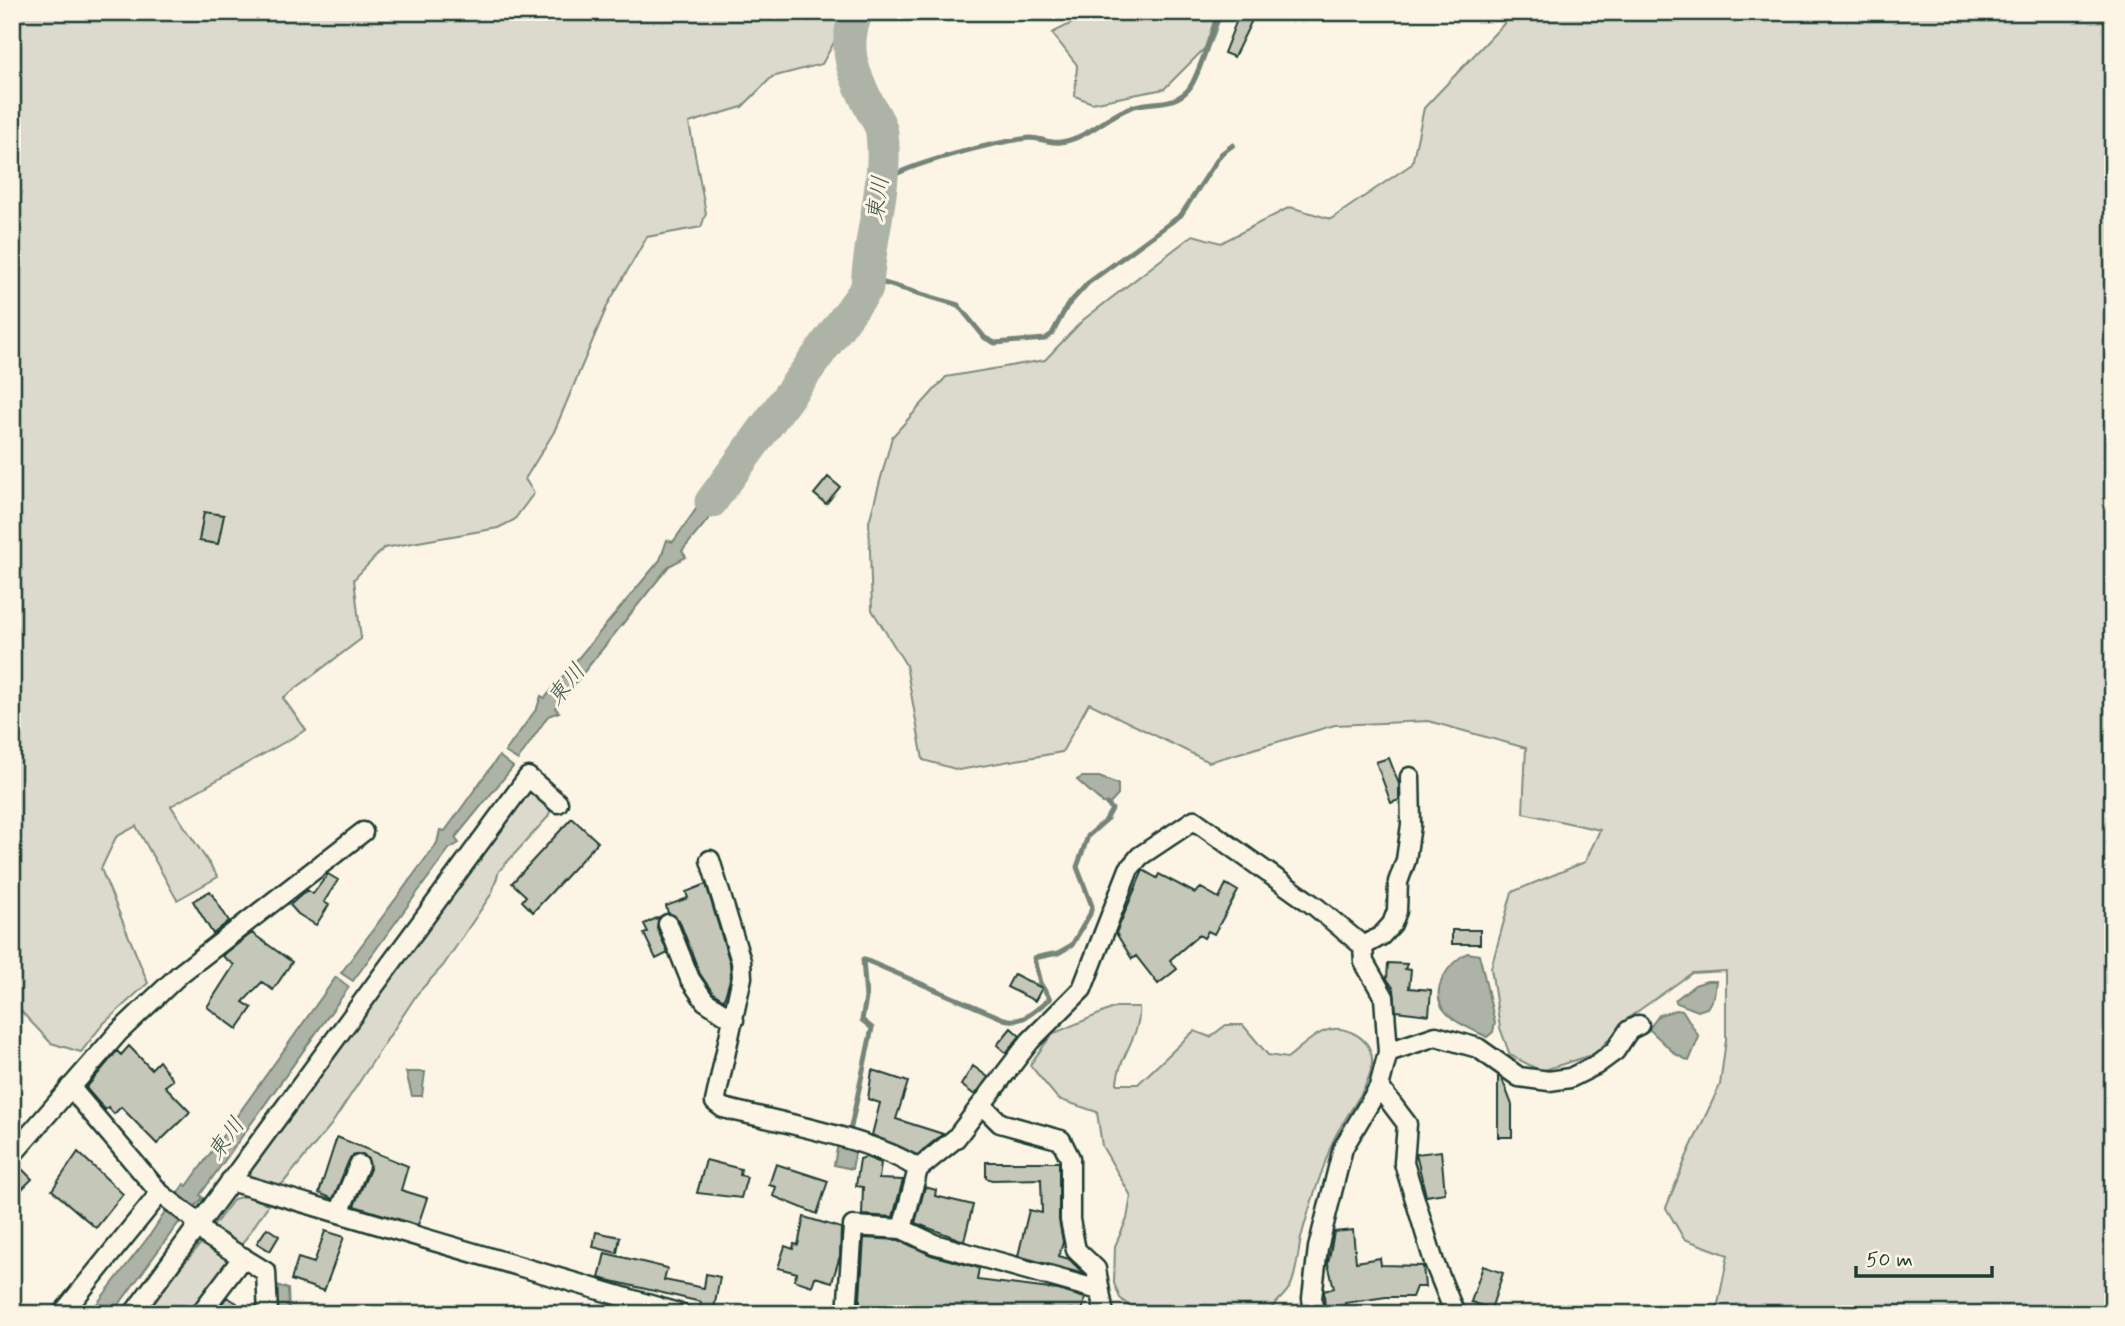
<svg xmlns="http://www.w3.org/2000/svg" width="2125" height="1326" viewBox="0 0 2125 1326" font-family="Mynerve,'Klee One',sans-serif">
<rect width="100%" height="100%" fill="#fcf5e5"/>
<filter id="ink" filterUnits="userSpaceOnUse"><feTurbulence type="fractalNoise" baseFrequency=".0143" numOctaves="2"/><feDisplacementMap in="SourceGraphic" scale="14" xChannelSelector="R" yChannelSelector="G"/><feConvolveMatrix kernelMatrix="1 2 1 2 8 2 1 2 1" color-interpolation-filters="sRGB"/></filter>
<g filter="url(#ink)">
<path fill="#dcdacc" stroke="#7e8c80" stroke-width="2" d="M12 12H851L822 64 772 77 742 107 689 123 706 213 701 227 647 237 608 304 554 432 525 479 534 493 514 520 498 528 384 548 354 579 361 639 283 698 306 730 171 806 218 877 177 900 136 826 116 837 101 869 148 983 103 1024 81 1052 51 1043 17 1007 12 996Z
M1150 12H1222L1212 41 1164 89 1092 103 1075 96 1077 65 1052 33 1076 21Z
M1515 12H2113V1314H1716L1728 1255 1684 1239 1666 1208 1688 1153 1720 1085 1726 1040V971L1692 973 1631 1016 1595 1054 1541 1071 1510 1055 1500 1028 1491 968 1512 892 1585 862 1600 830 1523 813 1526 748 1428 721 1335 725 1209 762 1089 703 1062 752 959 770 923 760 906 665 872 610 869 522 892 437 946 377 1045 360 1083 320 1193 235 1221 243 1290 207 1331 219 1412 164 1424 108Z
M529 789 552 806 548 817 499 871 492 893 443 966 417 994 331 1125 279 1188 244 1177Z
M1116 1007H1139C1142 1034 1118 1057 1117 1084H1138L1194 1031 1210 1037 1226 1025H1243L1268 1055 1287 1058C1307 1043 1325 1020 1351 1032 1404 1057 1342 1113 1331 1146 1320 1176 1309 1207 1301 1238 1298 1253 1297 1271 1291 1285 1286 1295 1273 1305 1266 1314L1184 1308 1169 1314H1137L1120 1298 1114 1283 1115 1246 1127 1219 1131 1196 1102 1146 1097 1112 1058 1099 1030 1065 1052 1034Z
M245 1196 269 1204 240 1247 212 1228 234 1199Z
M203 1241 234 1261 193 1314H141Z"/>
<path fill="#aeb3a7" stroke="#758479" stroke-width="2" d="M729 462 743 469 711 516 682 551 686 557 669 566 555 708 559 712 548 716 518 760 505 752 537 708 541 696 545 698 660 560 667 540 673 542Z
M499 756 513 767 455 838 459 843 449 849 353 981 341 973 437 843 440 830 445 831Z
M1082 777H1099L1118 784V795L1110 804 1103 803 1077 780Z
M1467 953 1479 955 1481 962 1495 1023 1493 1032 1487 1037C1474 1030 1454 1023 1445 1011 1428 990 1449 963 1467 953Z
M336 977 349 987 200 1195 203 1198 177 1225 112 1314H89L150 1235 184 1184 187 1186Z
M1707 981H1716L1714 996 1707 1008 1698 1011 1677 1003 1675 1000 1695 985Z
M1676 1010 1683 1011 1699 1037 1689 1061 1675 1054 1649 1029 1659 1015Z
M406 1072H425L422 1096H412Z
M838 1143 856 1148 852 1169 834 1165Z
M277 1285 288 1289 289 1314H278Z"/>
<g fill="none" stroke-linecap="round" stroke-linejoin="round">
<path stroke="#758479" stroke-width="5" d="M882 182C906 164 998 141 1030 138 1040 138 1051 144 1061 142 1089 138 1107 115 1132 107 1152 100 1171 107 1187 91 1198 81 1212 29 1219 12
M867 278 958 305 985 338 995 343 1045 339 1052 334 1067 306 1088 283 1181 215 1221 154 1233 145
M849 1136 872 1028 862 1020 866 998 863 959 1004 1019C1023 1025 1035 1010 1050 999L1040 983 1034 958 1058 953 1072 945 1090 914 1092 906 1077 867 1088 836 1106 820 1112 809 1107 804"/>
<path stroke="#aeb3a7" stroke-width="33" d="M711 502 867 288C869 236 888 185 882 133 881 125 875 116 871 109 854 76 841 48 857 12"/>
</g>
<path fill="#c5c7b9" stroke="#1f3d34" stroke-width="2" d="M1240 12H1256L1234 57 1224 53Z
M828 477 840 487 826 504 814 494Z
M204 512 224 515 218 544 199 541Z
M1389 758 1399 784V800L1391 803 1376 762Z
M572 818 598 842 533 912 522 901 526 896 512 883Z
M1143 870 1157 878 1159 874 1195 893 1201 888 1219 898 1226 884 1238 891 1214 934 1208 931 1204 938 1199 935 1170 960 1177 969 1158 984 1136 956 1132 959 1116 933Z
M328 874 338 880 324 902 329 905 316 925 298 914 290 905 307 890 313 894Z
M706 884 730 963 731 976 724 1000 713 993 700 974 679 920 668 913 666 906 688 898 686 892Z
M210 891 229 921 213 934 193 901Z
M659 917 657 928 668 953 656 959 644 934 648 932 644 924Z
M1452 930H1480V944H1452Z
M252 933 292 962 273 990 262 982 243 1002 252 1008 237 1029 207 1007 234 965 222 956Z
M1388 963 1407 964 1405 969 1411 970 1409 988 1431 990 1429 1015 1396 1011 1394 989 1387 979Z
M1014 974 1042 988 1035 1001 1007 987Z
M1011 1028 1020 1036 1006 1053 997 1045Z
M129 1046 151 1069 159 1061 173 1080 165 1086 190 1112 157 1144 121 1107 114 1114 108 1107 105 1110 86 1088 117 1051 121 1055Z
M973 1066 988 1077 975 1095 961 1085Z
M872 1070 908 1082 896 1119 943 1134 917 1155 872 1135 880 1103 868 1099Z
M1498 1076 1502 1079 1512 1105V1137H1498Z
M337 1137 408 1166 401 1190 427 1198 418 1225 354 1206 370 1169 368 1159 363 1154 353 1156 349 1160 333 1199 319 1193Z
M1441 1151 1445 1193 1426 1196 1416 1154Z
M78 1152 123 1194 96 1228 52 1190Z
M866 1157 881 1163 879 1179 903 1180 893 1217 862 1215 863 1187 856 1186 860 1159Z
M706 1160 741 1169 740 1175 747 1177 741 1198 697 1193Z
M986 1162H1059V1220L1063 1242 1059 1256 1069 1259 1084 1274 1018 1256 1029 1210 1042 1213 1041 1179 992 1180 986 1178Z
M776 1164 828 1181 817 1214 773 1196 776 1187 769 1185Z
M21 1168 32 1179 12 1199V1177Z
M925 1187 936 1190 935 1196 973 1205 964 1241 915 1223Z
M804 1217 841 1228 840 1256 832 1282 815 1277 812 1286 794 1280 797 1273 778 1268 785 1246 793 1249 794 1244 798 1245Z
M267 1228 279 1236 270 1251 257 1243Z
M1353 1230 1356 1262 1380 1258 1381 1265 1423 1266 1425 1287H1416L1412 1297H1386L1345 1303 1346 1307 1325 1312 1324 1291 1334 1288 1328 1264 1334 1232Z
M325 1231 344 1237 324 1291 291 1280 298 1258 314 1263Z
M596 1232 620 1237 617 1253 593 1247Z
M864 1238 899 1240 931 1255 979 1268 977 1280 1058 1290 1085 1298 1082 1312 1070 1309 1069 1314H859Z
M605 1253 667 1268 664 1280 704 1288 706 1274 720 1277 713 1314H699L701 1302 599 1278Z
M1483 1266 1503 1273 1491 1309 1471 1302Z
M227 1297 237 1303 231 1314H214Z"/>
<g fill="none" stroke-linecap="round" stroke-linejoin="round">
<defs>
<path id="minor" d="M710 860 741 961 742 977 715 1102 723 1108C771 1120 882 1141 918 1169
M668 924 690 979 705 1001 734 1020
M1363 946 1381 936 1392 924 1397 911 1398 882 1406 860 1411 825 1410 777
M1388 1052 1436 1036 1478 1048 1519 1077 1549 1081 1570 1078 1596 1065 1615 1051 1629 1030 1639 1025
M70 1087 160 1193 191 1217 208 1236 266 1272 268 1314
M1379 1087 1407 1124 1404 1163 1434 1262 1455 1314
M982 1105 1000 1123 1061 1140 1070 1158V1220L1076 1250 1096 1269 1104 1314
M12 1155 118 1033 180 974 363 832
M230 1181 681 1314
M339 1213 359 1165
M902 1229 934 1244 1099 1290
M62 1314 160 1193
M133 1314 528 777 558 803
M200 1314 243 1257
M847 1314 853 1226 902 1229 918 1169 956 1138 1030 1041 1082 989 1129 869 1140 856 1194 820 1316 907 1363 946 1364 962 1384 997 1388 1052 1379 1087 1343 1148 1318 1248 1312 1298 1314 1314"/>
</defs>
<use href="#minor" stroke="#1f3d34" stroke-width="23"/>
<use href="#minor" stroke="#fcf5e5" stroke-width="18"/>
</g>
</g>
<g text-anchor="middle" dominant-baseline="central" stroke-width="6" stroke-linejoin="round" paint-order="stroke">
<g font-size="23" font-style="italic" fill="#435a51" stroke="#fcf5e5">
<text transform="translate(879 199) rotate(-82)">東川</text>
<text transform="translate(567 685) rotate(-51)">東川</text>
<text transform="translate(227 1139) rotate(-54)">東川</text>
</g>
</g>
<rect width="2125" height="1326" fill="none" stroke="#fcf5e5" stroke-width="42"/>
<rect x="21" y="21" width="2083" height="1284" fill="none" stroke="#1f3d34" stroke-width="2.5" filter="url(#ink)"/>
<path d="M1856 1266v10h136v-10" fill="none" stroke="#1f3d34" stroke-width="3.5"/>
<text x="1866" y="1266" font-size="21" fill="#1f3d34" stroke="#fcf5e5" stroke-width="5" paint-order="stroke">50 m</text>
</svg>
